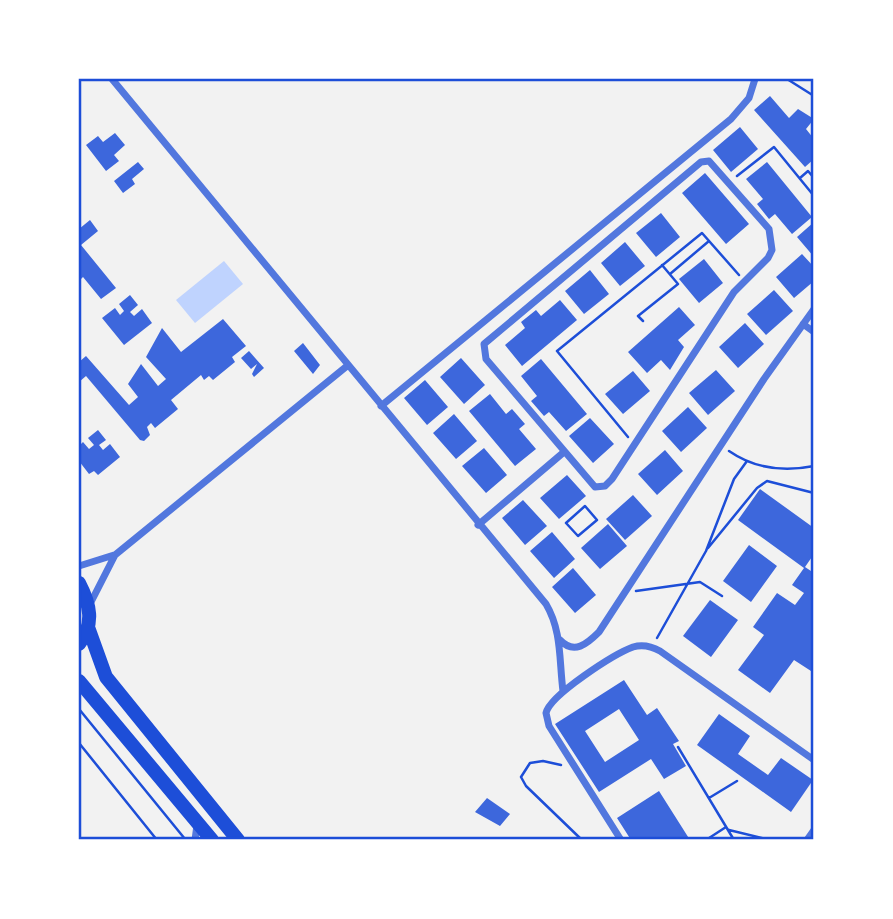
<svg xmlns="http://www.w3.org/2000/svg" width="893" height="919" viewBox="0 0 893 919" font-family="Ubuntu,sans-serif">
<rect width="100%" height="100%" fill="#f2f2f2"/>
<path fill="#bfd3fe" d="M224 261 243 284 195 323 176 300Z"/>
<path fill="#3d67dc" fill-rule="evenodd" d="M770 96 789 118 798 109 814 119 806 129 814 139V159L805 167 754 110Z
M740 127 758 149 731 172 713 150Z
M115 133 125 145 114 155 119 161 106 171 86 145 98 136 103 142Z
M138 162 144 169 132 179 135 184 123 193 114 181Z
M767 162 812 217 792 234 775 214 769 219 757 204 763 199 746 179Z
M705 173 749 224 726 244 682 193Z
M661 213 680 237 656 257 636 233Z
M90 220 98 231 81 245 116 288 101 299 83 277 79 281V229Z
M814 222V257L797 237Z
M625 242 645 266 620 286 601 263Z
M802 254 814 267V281L794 298 776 277Z
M704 259 723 283 699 303 679 279Z
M590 270 609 294 584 314 565 291Z
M774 290 793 311 766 335 747 314Z
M130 295 138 305 130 312 134 316 142 309 152 323 124 345 102 318 115 308 120 315 124 311 119 304Z
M560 300 577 320 522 366 505 345 525 328 521 322 536 310 541 316Z
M679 307 695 325 678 340 684 347 670 370 661 360 647 373 628 352Z
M223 319 246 346 232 357 235 362 213 380 209 376 204 380 201 375 171 400 178 409 155 428 151 423 147 427 150 435 144 441 140 440 86 376 79 382V362L86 356 129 405 138 397 128 384 141 364 158 386 166 379 146 357 162 328 181 352Z
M745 323 764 344 738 368 719 347Z
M303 343 320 365 313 374 294 351Z
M249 351 264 368 254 377 252 374 257 364 251 369 241 358Z
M461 358 485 385 464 404 440 377Z
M541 359 587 414 566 431 549 412 544 416 531 401 537 396 521 376Z
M716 370 735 391 708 415 689 393Z
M633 371 650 391 623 414 605 394Z
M425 380 448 407 427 425 404 398Z
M490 394 506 414 512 409 525 424 519 429 536 449 515 466 469 411Z
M688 407 707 428 681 452 662 431Z
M454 414 477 441 456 459 433 433Z
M590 418 614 444 593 463 569 436Z
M98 430 106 440 99 445 103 450 110 444 120 457 98 475 94 471 89 474 79 461V446L83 442 89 449 94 445 88 438Z
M484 448 507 475 486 493 462 466Z
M665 450 683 471 657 495 638 474Z
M567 475 586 496 559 519 540 498Z
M760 489 814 528V554L805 567 814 573V666L811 671 794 660 770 693 738 670 764 635 753 627 777 593 795 605 804 593 792 585 804 568 738 520Z
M633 495 652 516 625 540 606 519Z
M523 500 547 526 525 545 502 518Z
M608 524 627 546 600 569 581 548Z
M552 532 575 559 554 578 530 551Z
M749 545 777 566 751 602 723 581Z
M573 568 596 595 575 613 552 587Z
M710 600 738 620 711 657 683 636Z
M624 680 647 715 657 708 679 741 673 744 686 766 664 779 651 759 599 792 555 724ZM619 709 639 740 605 762 585 731Z
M719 714 750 736 738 754 768 775 781 758 813 780 791 812 697 745Z
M659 791 690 840H631L617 818Z
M487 798 510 814 500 826 475 812Z"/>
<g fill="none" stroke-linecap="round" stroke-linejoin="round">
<path stroke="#1d4ed8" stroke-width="2.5" d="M787 79 814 96
M737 176 774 147 814 196
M800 178 808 171 814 178
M670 274 709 241
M643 321 638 316 678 284 662 265
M628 437 557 351 702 233 739 275
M729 451C755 469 784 472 814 466
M585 506 597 520 578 536 566 523Z
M708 548 757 488 767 481 814 493
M636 591 700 582 722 596
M657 638 706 551 734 479 747 461
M79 709 185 839
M79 743 157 840
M678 747 734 840
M561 765 543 761 530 763 521 777 526 786 582 840
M709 798 737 781
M729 830 770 840
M706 840 726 827"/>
<path stroke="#5277de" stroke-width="7" d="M112 79 546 604C562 631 559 660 563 691
M709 161 769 229 772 250 768 258 734 292 612 479 605 486 595 487 486 359 484 344 701 162Z
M803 324 814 332
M381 406 731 119 749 98 755 79
M478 525 564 452
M79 566 114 555
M90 604 115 555 347 366
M560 640C574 655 587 644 599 632L764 379 814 309
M195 840 197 825
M621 840 549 726 546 713C550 695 614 654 633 647 643 644 651 646 660 651L814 760
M807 840 814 830"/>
<path stroke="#1d4ed8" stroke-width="14" d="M79 583C90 604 95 624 79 644
M88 627 106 677 238 840
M79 681 212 840"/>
</g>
<rect width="893" height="919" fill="none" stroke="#ffffff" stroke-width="161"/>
<rect x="80" y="80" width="732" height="758" fill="none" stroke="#1d4ed8" stroke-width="2.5"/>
</svg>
